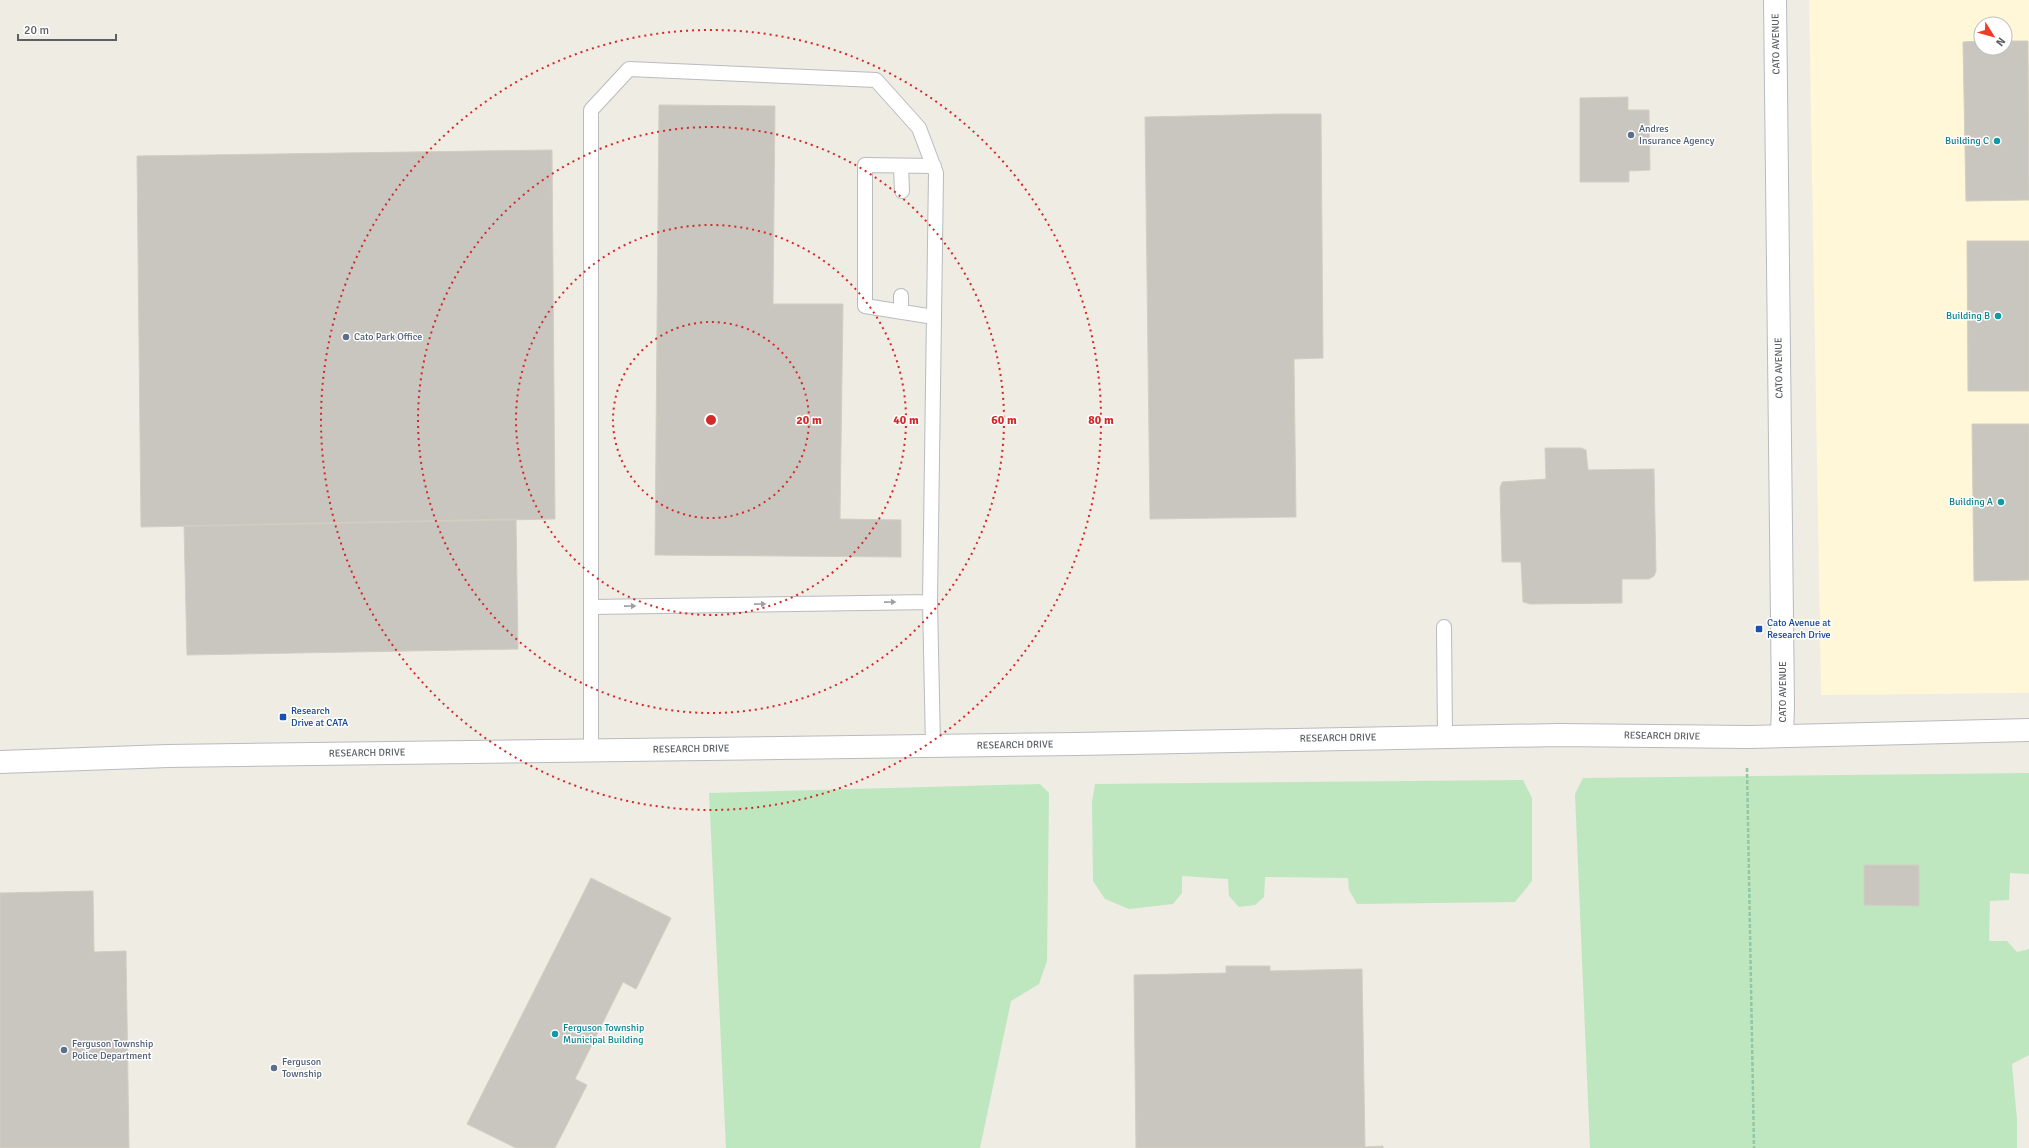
<svg xmlns="http://www.w3.org/2000/svg" width="2029" height="1148" viewBox="0 0 2029 1148" font-family="Signika,sans-serif">
<rect width="100%" height="100%" fill="#eeece3"/>
<path fill="#fff7d7" fill-rule="evenodd" d="M1809 0H2029V693L1821 695ZM1981 24H2005V48H1981Z"/>
<path fill="#bee7bf" d="M2029 773V874L2010 873 2009 900 1990 901 1989 941H2007L2017 952 2029 949V1055L2012 1064 2017 1120V1148H1590L1575 794 1583 778Z
M1523 780 1532 798V881L1515 902 1357 904 1349 890 1348 878 1265 877 1264 897 1255 905 1239 907 1229 896 1228 879 1182 876V893L1173 904 1129 909 1105 899 1093 881 1092 802 1095 784Z
M1040 784 1049 793 1047 961 1039 984 1011 1001 980 1148H726L709 793Z"/>
<path fill="#c9c6c0" stroke="#d3cec1" d="M1981 41V48H2005V41H2028L2029 200 1966 201 1963 42Z
M1628 97V110H1649L1650 170 1629 171V182H1580V98Z
M659 105 775 106 773 304H843L840 519 901 520V557L655 555Z
M1283 114H1321L1323 358 1294 359 1296 517 1150 519 1145 117Z
M552 150 555 519 141 527 137 156Z
M1967 241H2029V391H1968Z
M1972 424H2029V580L1974 581Z
M1545 448H1581L1586 450 1588 470 1654 469 1656 571 1654 576 1649 579H1622V603L1530 604 1523 602 1521 562H1502L1500 488 1502 482 1546 479Z
M516 519 518 649 187 655 184 526Z
M1864 865H1919V906L1864 905Z
M591 878 671 918 636 989 623 982 575 1079 587 1085 555 1148H516L467 1124Z
M93 891 94 952 126 951 129 1148H0V893Z
M1226 966H1270V971L1362 969 1365 1147 1383 1146V1148H1136L1134 975 1226 973Z"/>
<g fill="none" stroke-linecap="round" stroke-linejoin="round">
<defs>
<path id="service" d="M901 166 902 191
M934 166 865 165V306L934 317
M901 312V296
M591 607 930 602
M1444 627 1445 737
M591 750V110L629 69 876 80 919 128 936 173 930 602 933 746"/>
<path id="minor" d="M1775 0 1783 706 1782 735
M0 762 168 756 1077 744 1559 735 1749 737 2029 730"/>
</defs>
<use href="#service" stroke="#b8bbc0" stroke-width="16"/>
<use href="#minor" stroke="#b8bbc0" stroke-width="24"/>
<path stroke="#95c6a5" stroke-width="2.5" stroke-dasharray="4 2" stroke-linecap="butt" d="M1747 768 1754 1148"/>
<use href="#service" stroke="#fff" stroke-width="14"/>
<use href="#minor" stroke="#fff" stroke-width="22"/>
</g>
<defs><path id="oneway-solid" d="M-6-.8H1V-3.2L6.5 0L1 3.2V.8H-6Z"/></defs>
<g fill="#9d9fa2">
<use href="#oneway-solid" transform="translate(890 602) rotate(-1)"/>
<use href="#oneway-solid" transform="translate(760 604) rotate(-1)"/>
<use href="#oneway-solid" transform="translate(630 606) rotate(-1)"/>
</g>
<g fill="none" stroke="#d62828" stroke-width="2" stroke-dasharray="2 4">
<circle cx="711" cy="420" r="98"/>
<circle cx="711" cy="420" r="195"/>
<circle cx="711" cy="420" r="293"/>
<circle cx="711" cy="420" r="390"/>
</g>
<g fill="#5c6f8a" stroke="#fff" stroke-width="1.5">
<circle cx="1631" cy="135" r="4"/>
<circle cx="346" cy="337" r="4"/>
<circle cx="64" cy="1050" r="4"/>
<circle cx="274" cy="1068" r="4"/>
</g>
<g fill="#0f9aa8" stroke="#fff" stroke-width="1.5">
<circle cx="1997" cy="141" r="4"/>
<circle cx="1998" cy="316" r="4"/>
<circle cx="2001" cy="502" r="4"/>
<circle cx="555" cy="1034" r="4"/>
</g>
<g fill="#1a4fb4" stroke="#fff" stroke-width="1.5">
<rect x="1755" y="625" width="8" height="8" rx="2"/>
<rect x="279" y="713" width="8" height="8" rx="2"/>
</g>
<g text-anchor="middle" dominant-baseline="central" stroke-width="3" stroke-linejoin="round" paint-order="stroke">
<g font-size="10" fill="#5b5f64" stroke="#fff">
<text transform="translate(1776 44) rotate(-91)">CATO AVENUE</text>
<text transform="translate(1779 368) rotate(-91)">CATO AVENUE</text>
<text transform="translate(1783 692) rotate(-90)">CATO AVENUE</text>
<text transform="translate(1662 736) rotate(1)">RESEARCH DRIVE</text>
<text transform="translate(1338 738) rotate(-1)">RESEARCH DRIVE</text>
<text transform="translate(1015 745) rotate(-1)">RESEARCH DRIVE</text>
<text transform="translate(691 749) rotate(-1)">RESEARCH DRIVE</text>
<text transform="translate(367 753) rotate(-1)">RESEARCH DRIVE</text>
</g>
<g font-size="10" fill="#4e5e75" stroke="#fff" text-anchor="start">
<text x="1639" y="129">Andres<tspan x="1639" dy="12">Insurance Agency</tspan></text>
<text x="354" y="337">Cato Park Office</text>
<text x="72" y="1044">Ferguson Township<tspan x="72" dy="12">Police Department</tspan></text>
<text x="282" y="1062">Ferguson<tspan x="282" dy="12">Township</tspan></text>
</g>
<g font-size="10" fill="#0d838f" stroke="#fff" text-anchor="end">
<text x="1989" y="141">Building C</text>
<text x="1990" y="316">Building B</text>
<text x="1993" y="502">Building A</text>
<text x="563" y="1028" text-anchor="start">Ferguson Township<tspan x="563" dy="12">Municipal Building</tspan></text>
</g>
<g font-size="10" fill="#164399" stroke="#fff" text-anchor="start">
<text x="1767" y="623">Cato Avenue at<tspan x="1767" dy="12">Research Drive</tspan></text>
<text x="291" y="711">Research<tspan x="291" dy="12">Drive at CATA</tspan></text>
</g>
</g>
<circle cx="711" cy="420" r="6" fill="#d62828" stroke="#fff" stroke-width="2"/>
<g font-size="12" text-anchor="middle" font-weight="bold" fill="#d62828" stroke="#fff" stroke-width="3" stroke-linejoin="round" paint-order="stroke">
<text x="809" y="424">20 m</text>
<text x="906" y="424">40 m</text>
<text x="1004" y="424">60 m</text>
<text x="1101" y="424">80 m</text>
</g>
<g transform="translate(1993 36) rotate(127)"><circle r="19" fill="#ffffff" stroke="#bdbfc1"/>
<path d="M0-3L7 15L0 10L-7 15Z" fill="#f13b26"/>
<text y="-6" font-size="11" font-weight="bold" text-anchor="middle" fill="#5b5f64">N</text>
</g>
<path d="M18 34v6h98v-6" fill="none" stroke="#5b5f64" stroke-width="2"/>
<text x="24" y="34" font-size="12" fill="#5b5f64" stroke="#ffffff" stroke-width="3" paint-order="stroke">20 m</text>
</svg>
